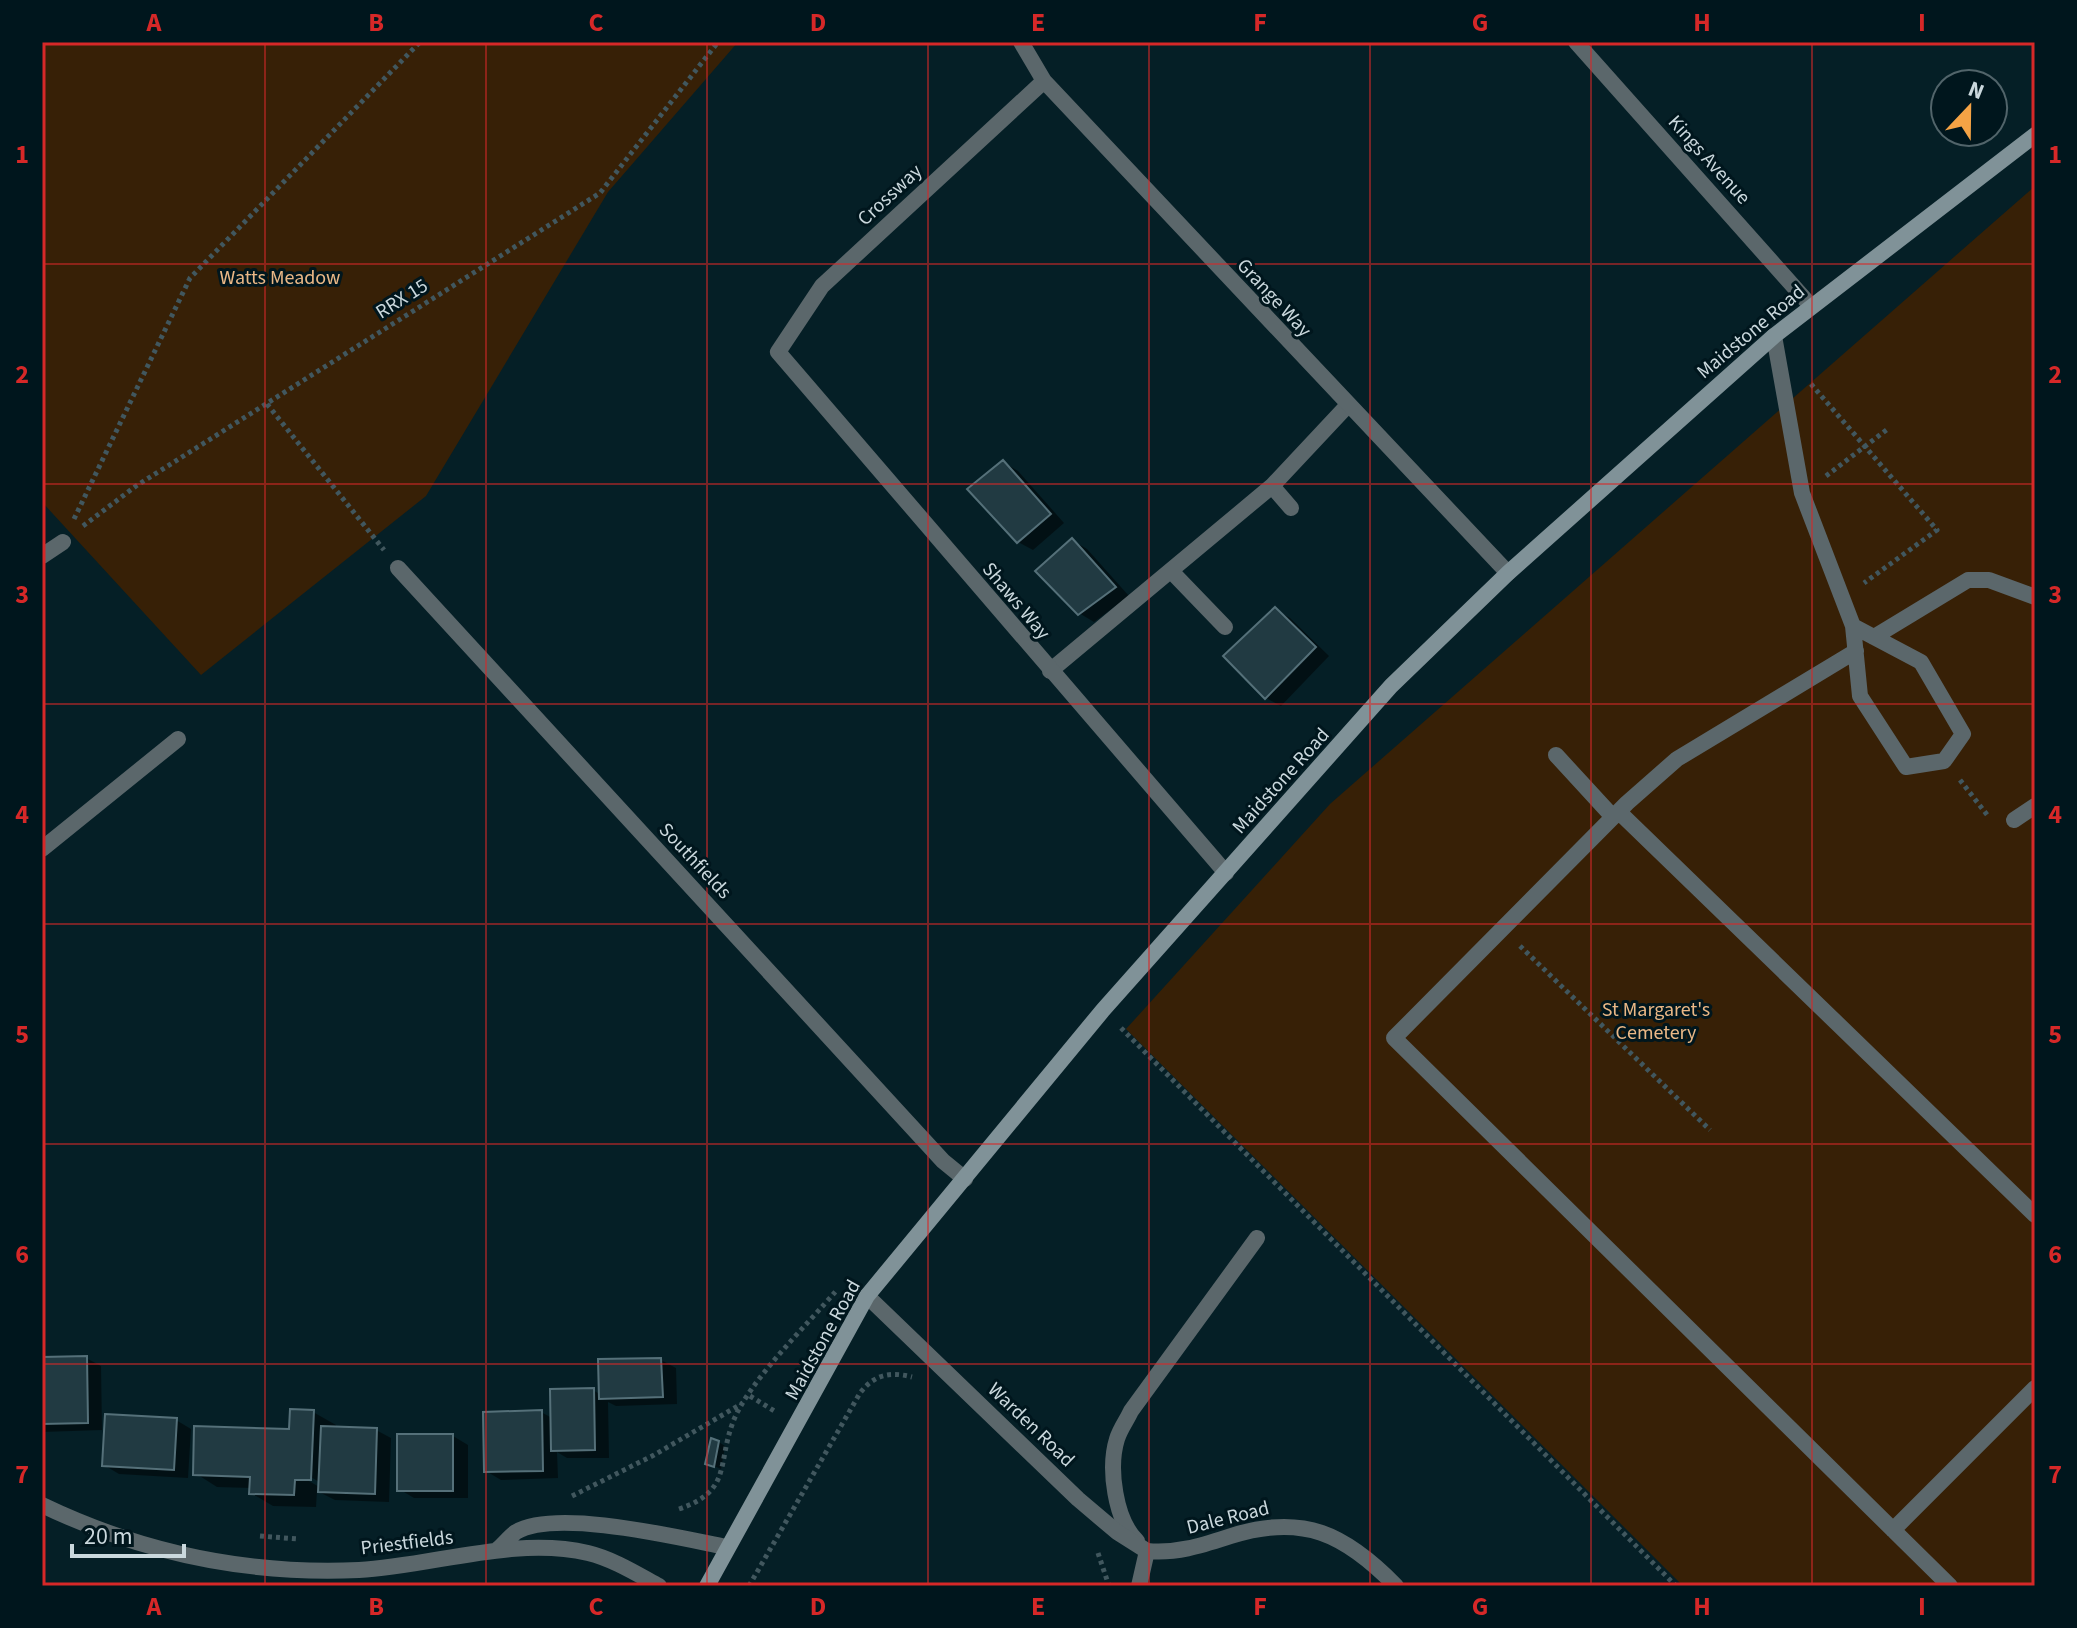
<svg xmlns="http://www.w3.org/2000/svg" width="2077" height="1628" viewBox="0 0 2077 1628" font-family="'Source Sans 3',sans-serif">
<rect width="100%" height="100%" fill="#051f26"/>
<path fill="#372006" d="M42 42H738L608 192 426 496 201 675 42 502Z
M2035 186V1586H1683L1126 1029 1330 804Z"/>
<path fill="#0007" fill-rule="evenodd" d="M1003 462 1018 471 1064 523 1033 550 1018 542 970 490Z
M1072 540 1087 549 1129 596 1094 622 1079 613Z
M1276 610 1290 618 1329 656 1281 706 1266 698 1226 656Z
M86 1358 101 1366 102 1430 42 1432V1359Z
M661 1360 676 1368 677 1404 616 1406 608 1402 609 1458H567L557 1452 558 1478 501 1480 486 1471 541 1412 552 1418 593 1390 601 1395Z
M313 1412 336 1425V1428L376 1430 391 1438 389 1502 335 1500 317 1491 316 1507 273 1506 251 1493V1488L217 1487 195 1473 291 1431ZM304 1473 321 1483V1488L302 1477Z
M176 1420 191 1429 188 1478 119 1474 104 1465Z
M453 1436 468 1445V1498H414L399 1489Z
M719 1442 725 1446 721 1469 707 1463Z"/>
<path fill="#213a42" stroke="#557079" stroke-width="2" d="M1003 460 1051 514 1017 543 967 489Z
M1072 538 1116 587 1078 615 1035 571Z
M1275 607 1316 647 1265 699 1223 656Z
M87 1356 88 1423 42 1424V1357Z
M661 1358 663 1397 599 1399 598 1359Z
M594 1388 595 1450 551 1451 550 1389Z
M290 1409 314 1410 311 1480H295L294 1495 249 1494 250 1477 193 1475 194 1426 289 1429Z
M542 1410 543 1471 484 1472 483 1412Z
M105 1414 177 1418 174 1470 102 1466Z
M321 1426 377 1428 375 1494 318 1492Z
M397 1434H453V1491H397Z
M711 1438 719 1441 714 1467 705 1464Z"/>
<g fill="none" stroke-linecap="round" stroke-linejoin="round">
<path stroke="#41575e" stroke-width="5" stroke-dasharray="4 4" stroke-linecap="butt" d="M1811 384 1937 530 1864 583
M267 404 384 550
M1826 476 1889 428
M74 519 190 278 420 42
M83 526 136 486 600 193 718 42
M1960 780 1988 816
M1520 946 1710 1130
M1121 1028 1676 1586
M750 1396 776 1412
M572 1496 654 1455 743 1403
M679 1509C732 1491 717 1464 733 1422 748 1382 807 1325 836 1291
M260 1536 298 1539
M1098 1553 1109 1586
M749 1586 860 1393C874 1375 889 1371 912 1377"/>
<path stroke="#5b676b" stroke-width="16" d="M1774 336 1802 493 1853 626 1921 662 1963 734 1944 761 1906 767 1860 696 1853 626
M1272 486 1347 406
M1171 571 1225 627
M1874 637 1968 580H1989L2035 597
M1856 651 1677 759 1627 803 1394 1038 1950 1586
M1050 671 1272 486 1291 508
M1556 755 1613 817
M1619 812 2035 1215
M2014 820 2035 806
M1893 1530 2035 1388
M1137 1541C1115 1520 1108 1468 1117 1439 1120 1429 1127 1420 1131 1411L1257 1238"/>
<path stroke="#5b676b" stroke-width="16" d="M1021 42 1044 81 1508 573
M1576 42 1811 306
M1044 81 822 286 778 352 1226 873
M42 556 63 542
M398 568 943 1161 965 1179
M42 849 178 739
M867 1296 1078 1499 1117 1532 1147 1551 1139 1586
M1147 1551C1177 1554 1203 1545 1231 1536 1303 1513 1345 1534 1396 1586"/>
<path stroke="#5b676b" stroke-width="16" d="M42 1505C142 1553 249 1575 359 1570 434 1566 514 1536 588 1553 613 1559 637 1574 659 1586
M498 1549C504 1544 510 1536 516 1532 556 1508 680 1538 726 1547"/>
<path stroke="#809298" stroke-width="16" d="M707 1586 867 1296 1103 1010 1391 686 1508 573 1774 336 2035 135"/>
</g>
<path fill="none" stroke="#d62828" stroke-width="2" stroke-opacity="0.55" d="M265 42V1586M486 42V1586M707 42V1586M928 42V1586M1149 42V1586M1370 42V1586M1591 42V1586M1812 42V1586M42 264H2035M42 484H2035M42 704H2035M42 924H2035M42 1144H2035M42 1364H2035"/>
<g text-anchor="middle" dominant-baseline="central" stroke-width="6" stroke-linejoin="round" paint-order="stroke">
<g font-size="20" fill="#cad8dd" stroke="#00161d">
<text transform="translate(1709 160) rotate(48)">Kings Avenue</text>
<text transform="translate(890 195) rotate(-43)">Crossway</text>
<text transform="translate(1274 298) rotate(47)">Grange Way</text>
<text transform="translate(402 299) rotate(-32)">RRX 15</text>
<text transform="translate(1751 332) rotate(-40)">Maidstone Road</text>
<text transform="translate(1016 601) rotate(50)">Shaws Way</text>
<text transform="translate(1281 781) rotate(-48)">Maidstone Road</text>
<text transform="translate(695 861) rotate(47)">Southfields</text>
<text transform="translate(823 1340) rotate(-61)">Maidstone Road</text>
<text transform="translate(1031 1425) rotate(44)">Warden Road</text>
<text transform="translate(1228 1518) rotate(-14)">Dale Road</text>
<text transform="translate(407 1543) rotate(-7)">Priestfields</text>
</g>
<g font-size="20" fill="#eab886" stroke="#00161d">
<text x="280" y="278">Watts Meadow</text>
<text x="1656" y="1010">St Margaret's<tspan x="1656" dy="23">Cemetery</tspan></text>
</g>
</g>
<rect width="2077" height="1628" fill="none" stroke="#00161d" stroke-width="88"/>
<g transform="translate(1969 108) rotate(22)"><circle r="38" fill="#00161d" stroke="#51646a" stroke-width="2"/>
<path d="M0-6L14 30L0 20L-14 30Z" fill="#f5a345"/>
<text y="-12" font-size="22" font-weight="bold" text-anchor="middle" fill="#cad8dd">N</text>
</g>
<path d="M72 1544v12h112v-12" fill="none" stroke="#cad8dd" stroke-width="4"/>
<text x="84" y="1544" font-size="24" fill="#cad8dd" stroke="#00161d" stroke-width="6" paint-order="stroke">20 m</text>
<rect x="44" y="44" width="1989" height="1540" fill="none" stroke="#d62828" stroke-width="3"/>
<g font-size="26" text-anchor="middle" font-weight="bold" fill="#d62828">
<text x="154" y="31">A</text>
<text x="376" y="31">B</text>
<text x="596" y="31">C</text>
<text x="818" y="31">D</text>
<text x="1038" y="31">E</text>
<text x="1260" y="31">F</text>
<text x="1480" y="31">G</text>
<text x="1702" y="31">H</text>
<text x="1922" y="31">I</text>
<text x="22" y="163">1</text>
<text x="2055" y="163">1</text>
<text x="22" y="383">2</text>
<text x="2055" y="383">2</text>
<text x="22" y="603">3</text>
<text x="2055" y="603">3</text>
<text x="22" y="823">4</text>
<text x="2055" y="823">4</text>
<text x="22" y="1043">5</text>
<text x="2055" y="1043">5</text>
<text x="22" y="1263">6</text>
<text x="2055" y="1263">6</text>
<text x="22" y="1483">7</text>
<text x="2055" y="1483">7</text>
<text x="154" y="1615">A</text>
<text x="376" y="1615">B</text>
<text x="596" y="1615">C</text>
<text x="818" y="1615">D</text>
<text x="1038" y="1615">E</text>
<text x="1260" y="1615">F</text>
<text x="1480" y="1615">G</text>
<text x="1702" y="1615">H</text>
<text x="1922" y="1615">I</text>
</g>
</svg>
